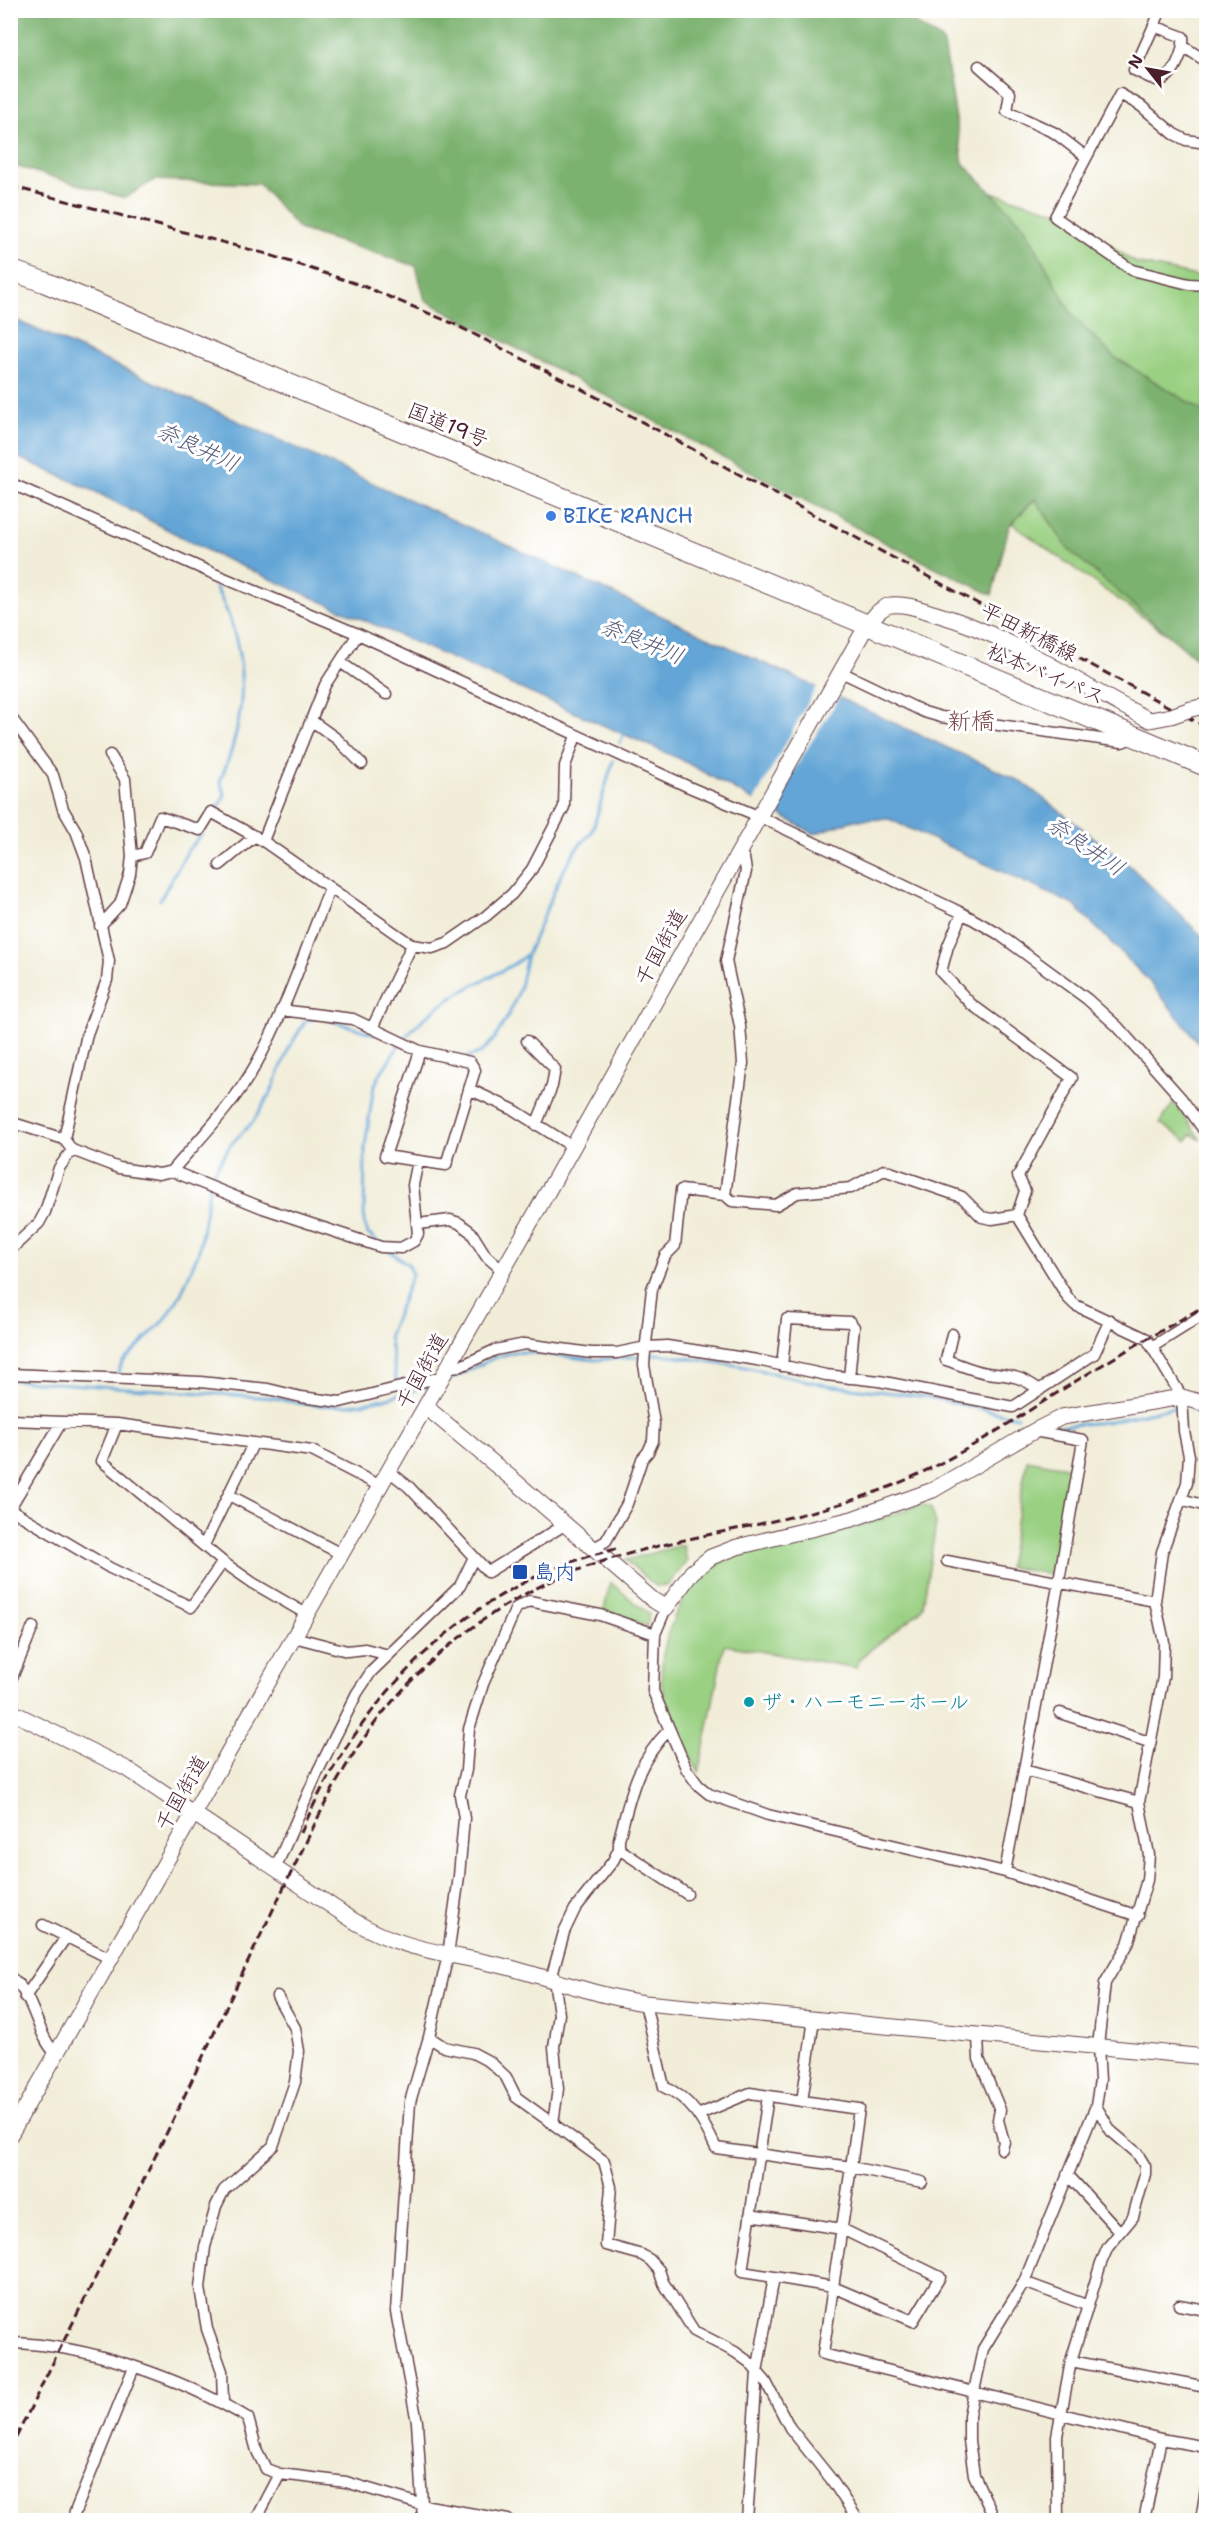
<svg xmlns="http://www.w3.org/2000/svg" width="1217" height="2531" viewBox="0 0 1217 2531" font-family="'Shantell Sans','Klee One',sans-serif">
<rect width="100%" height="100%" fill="#fff"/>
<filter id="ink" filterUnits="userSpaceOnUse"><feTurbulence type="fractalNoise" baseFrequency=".0167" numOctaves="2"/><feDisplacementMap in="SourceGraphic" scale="12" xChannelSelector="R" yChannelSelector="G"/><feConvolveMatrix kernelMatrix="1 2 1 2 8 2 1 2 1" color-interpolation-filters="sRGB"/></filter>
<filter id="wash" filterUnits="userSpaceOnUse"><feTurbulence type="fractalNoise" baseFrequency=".008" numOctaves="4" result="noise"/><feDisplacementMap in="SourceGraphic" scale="24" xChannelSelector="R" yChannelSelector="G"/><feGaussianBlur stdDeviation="1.35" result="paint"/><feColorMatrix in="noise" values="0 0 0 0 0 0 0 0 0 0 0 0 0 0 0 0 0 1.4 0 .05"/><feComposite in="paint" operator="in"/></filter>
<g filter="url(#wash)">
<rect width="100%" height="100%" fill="#f1edd8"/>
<path fill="#9ad082" stroke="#727856" stroke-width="1.5" d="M970 186 1063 213 1136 263 1206 278V668L1200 658 1003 517Z
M1174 1102 1201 1140 1191 1134 1187 1141 1160 1123Z
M1027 1460 1072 1468 1055 1567 1049 1574 1008 1567Z
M925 1505 931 1508 936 1523 923 1606 919 1612 860 1658 857 1668 724 1645 699 1772 693 1763C684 1742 670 1719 664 1696 653 1656 678 1588 714 1566 734 1554 761 1551 784 1545 829 1534 872 1524 915 1506Z
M683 1545 687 1561 668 1585 656 1586 625 1560Z
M610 1582 649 1614 647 1626 606 1613 604 1610Z"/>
<path fill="#7bb270" stroke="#62684e" stroke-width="1.5" d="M10 11H896L940 39 944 44 963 163 1024 226 1073 316 1113 356 1206 413V667L1068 549 1035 499 1009 526 992 595 882 541 425 300 416 266 299 229 259 184 154 180 125 198 11 165Z"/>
<path fill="#62a5d6" stroke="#566280" stroke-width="1.5" d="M11 318 147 379 1022 782 1128 864 1206 940V1052L1148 980 1074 905 889 819 854 820 814 834 680 759 216 555 94 491 11 454Z"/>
<path fill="#f1edd8" d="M818 684 841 695 793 771 771 814 753 803Z"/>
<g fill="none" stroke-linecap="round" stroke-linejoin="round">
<path stroke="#62a5d6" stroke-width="3" d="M215 586C250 651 249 714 220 781L225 795 215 813
M620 743 625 730
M160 900 188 850 202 834
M332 1021 374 1034
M404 1039C422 1017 449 998 474 985 492 975 510 969 526 955
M468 1057 482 1052 495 1038 509 1014 519 991 527 955 561 875 576 849 592 832 613 761
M377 1241 368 1234 364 1222 365 1146 373 1092 378 1077 400 1044
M389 1251 409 1265 412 1275 389 1335 397 1385
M648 1355 658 1354 740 1366 826 1385 928 1397 1017 1417
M117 1375 122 1363 167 1317 181 1294 199 1251 211 1177 231 1144 253 1122 272 1090 289 1048 306 1020 314 1018
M10 1380 275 1398C335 1414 372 1403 430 1386
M445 1382 494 1358 514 1352 539 1353 594 1360 642 1356
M1192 1409 1206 1413
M1060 1426 1106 1422 1175 1407"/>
</g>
</g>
<g filter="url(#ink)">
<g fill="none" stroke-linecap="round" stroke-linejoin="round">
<defs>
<path id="street" d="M1154 26 1183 37C1185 50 1173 81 1157 80 1150 79 1141 73 1134 70L1161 10
M1184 47 1206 61
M979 66 1010 93 1007 111 1055 133 1085 156
M1206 143 1186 140 1174 134 1141 106 1120 94 1055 217 1132 270 1189 284 1206 285
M10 483 212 573 358 634 689 787 758 816 962 913 997 933 1087 999 1118 1027 1181 1098 1206 1133
M340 662 386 694
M839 671 924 712 941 717 1122 742 1135 737
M10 716 53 775 63 809 76 831 86 858 109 961 107 980 87 1034 64 1139
M312 721 337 739 362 764
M110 755 125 779 132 856
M263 841 325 685 358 634
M220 865 255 836
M962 913 948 946 941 972 971 1004 1072 1078 1018 1176 1025 1191 1017 1215 1068 1298 1075 1305 1147 1339 1182 1397 1184 1431 1189 1456 1187 1483 1162 1552 1155 1601 1164 1642 1163 1677 1139 1802 1149 1855 1147 1880 1128 1944 1105 1983 1098 2046 1100 2080 1096 2106 1111 2131 1137 2153 1145 2166V2174L1133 2217 1108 2247 1101 2263 1071 2361 1057 2436 1058 2520
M100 926 120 904 130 874 132 856 145 853 160 817 200 830 211 812 263 841 412 945 432 948 447 943 486 916 512 894 532 869 564 807 565 766 576 736
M281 1010 353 1019 420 1051 470 1062 475 1070 446 1165 385 1156 420 1051
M373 1026 412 945
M527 1041 555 1069 552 1086 536 1125
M469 1089 514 1110 573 1147
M10 1122 64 1139 72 1150 119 1168 159 1174 172 1171C201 1137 233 1105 255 1066 286 1011 306 947 330 888
M172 1171 263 1208 381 1247 401 1248 414 1241 418 1234 413 1185 418 1161
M725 1195 743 1063 740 1026 726 961 746 871 744 858 738 852
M418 1224 450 1220 459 1223 471 1232 486 1256 503 1271
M10 1250 39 1223 45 1212 59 1168 72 1150
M952 1334 946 1360C959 1364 973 1371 987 1373 1011 1376 1019 1375 1040 1390
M1152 1347 1206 1313
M782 1366 787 1319 850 1322 854 1327 849 1378
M448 1367 461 1366 495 1350 525 1344 591 1353H617L646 1347 667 1346 757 1360 826 1375 879 1381 1013 1407 1094 1354 1110 1320
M10 1374 200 1382 268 1389 301 1397 340 1402 441 1377
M10 1420 117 1424 312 1451 380 1486
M117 1424 102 1461 223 1562 253 1583 308 1615
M389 1471 409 1487 488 1572 566 1524
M229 1495 341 1554
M1181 1499 1206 1506
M10 1508 61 1423
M10 1509 110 1568 191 1607 223 1562
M204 1545 253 1444
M594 1548 606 1541 627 1504 642 1459 648 1452 653 1441 654 1423 644 1365 645 1352 652 1289 665 1256 675 1246 681 1190 725 1195 732 1201 776 1205 797 1193 851 1188 884 1170 962 1197 982 1217 992 1219 1017 1215
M947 1561 1155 1601
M666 1608 655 1634 653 1691 687 1770 698 1785 709 1794 768 1815 1005 1872 1138 1916
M294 1637 347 1651 365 1649 389 1655
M10 1682 33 1627
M1060 1713 1149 1742
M1024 1770 1139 1802
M619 1849 687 1894
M275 1869 318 1771 357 1693 371 1672 460 1586 474 1557
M1005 1872 1059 1581 1083 1440 1034 1431
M43 1925 111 1959
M10 1977C35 1994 35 2033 56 2054
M25 1997 66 1937
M645 2003 664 2087C691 2098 704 2122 716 2148L851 2167 859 2109 802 2101 814 2019
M978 2036 979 2059 1000 2110 998 2120 1004 2142 1002 2149
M429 2037 444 2047 473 2053 490 2062 506 2077 516 2097 604 2161 611 2187 606 2245 642 2255 650 2260 659 2270 663 2282 694 2331 735 2352 749 2362 766 2382 790 2428 831 2479 858 2520
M700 2114 750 2093 802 2101
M553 2123 558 2089 554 2047 559 2014 553 1972 564 1932 575 1909 613 1861 619 1849V1839C631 1794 636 1763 669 1730
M1067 2174 1120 2232
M922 2182 851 2167 823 2354 1161 2439 1206 2447
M750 2215 842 2229 940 2277 913 2321 833 2287 774 2277
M1024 2282 1086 2305
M1179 2305 1206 2310
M10 2343C87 2344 183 2379 248 2418L257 2451 266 2469 280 2474 346 2482 423 2505 508 2520
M1071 2361 1206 2387
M223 2402 222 2371 207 2329 200 2288 205 2247 216 2206 224 2190 273 2146 295 2082 299 2051 295 2028 277 1996
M73 2520 75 2512 134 2367
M256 2520 280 2474
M423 2520 417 2422 396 2312 410 2102 429 2037 448 1955 459 1876 464 1818 460 1795 466 1770 469 1729 483 1684 516 1608 529 1601 600 1615 655 1634
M747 2520 757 2372 774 2277 742 2272 768 2096
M995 2520 974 2475 969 2441V2415L983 2349 1024 2282 1096 2106
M1144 2520 1161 2439
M1201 2520 1206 2489"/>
<path id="secondary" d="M1191 709 1206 706
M426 1407 516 1482 653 1600 666 1608 692 1572 711 1557 737 1547 852 1519 933 1490 1034 1431 1062 1417 1182 1397 1206 1404
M10 1711 127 1769 354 1921C405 1952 452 1953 507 1967 553 1979 598 1996 645 2003L1206 2057
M10 2135 534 1216 867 625C874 617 880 607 891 605 906 603 922 610 936 614 1014 636 1078 685 1150 720L1171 716"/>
<path id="highway" d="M10 270 44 282 1206 766"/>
</defs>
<use href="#street" stroke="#633e45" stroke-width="13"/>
<use href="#secondary" stroke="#633e45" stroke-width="17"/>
<use href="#highway" stroke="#633e45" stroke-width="22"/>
<use href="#street" stroke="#fff" stroke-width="10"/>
<use href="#secondary" stroke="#fff" stroke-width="15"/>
<use href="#highway" stroke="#fff" stroke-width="20"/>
<path stroke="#4a1f2b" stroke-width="3" stroke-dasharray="9 4.5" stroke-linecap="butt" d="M10 186 267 254 363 286 452 323 574 385 1206 727
M301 1833C358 1698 470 1582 616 1549
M10 2450C67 2333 126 2218 182 2101 216 2029 250 1957 285 1885 304 1848 320 1810 341 1775 380 1705 438 1647 506 1605 621 1534 760 1537 884 1489 954 1462 1013 1420 1076 1381 1119 1354 1163 1330 1206 1305"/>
<defs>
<path id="secondary-bridge" d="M1171 716 1191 709"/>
</defs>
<use href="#secondary-bridge" stroke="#633e45" stroke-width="17" stroke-linecap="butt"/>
<use href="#secondary-bridge" stroke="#fff" stroke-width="15"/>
</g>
</g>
<circle fill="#3f7fe0" stroke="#fff" stroke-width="2" cx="551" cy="516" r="6"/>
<rect fill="#1a4fb4" stroke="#fff" stroke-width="2" x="512" y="1564" width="16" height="16" rx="3"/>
<circle fill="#0f9aa8" stroke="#fff" stroke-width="2" cx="749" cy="1702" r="6"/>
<g text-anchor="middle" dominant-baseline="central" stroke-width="6" stroke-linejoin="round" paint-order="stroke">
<g font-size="21" fill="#4a1f2b" stroke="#fff">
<text transform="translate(448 425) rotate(22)">国道19号</text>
<text transform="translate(1029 632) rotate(27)">平田新橋線</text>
<text transform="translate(1046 674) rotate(23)">松本バイパス</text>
<text transform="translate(661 947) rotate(-61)">千国街道</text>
<text transform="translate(422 1371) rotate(-61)">千国街道</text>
<text transform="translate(182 1793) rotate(-60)">千国街道</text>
</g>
<g font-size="21" fill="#366cbe" stroke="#fff" text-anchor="start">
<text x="563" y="516">BIKE RANCH</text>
</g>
<g font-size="21" fill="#164399" stroke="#fff" text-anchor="start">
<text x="534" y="1572">島内</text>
</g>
<g font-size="21" fill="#0d838f" stroke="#fff" text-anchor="start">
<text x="761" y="1702">ザ・ハーモニーホール</text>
</g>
<g font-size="22" font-style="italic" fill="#555b78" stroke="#fff">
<text transform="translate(198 447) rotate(25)">奈良井川</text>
<text transform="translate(642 641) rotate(22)">奈良井川</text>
<text transform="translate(1086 846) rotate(34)">奈良井川</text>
</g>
<g font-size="24" fill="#7b4848" stroke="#fff">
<text x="971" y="721">新橋</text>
</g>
</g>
<rect width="1217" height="2531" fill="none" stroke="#fff" stroke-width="36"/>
<g transform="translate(1148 69) rotate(301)" stroke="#ffffff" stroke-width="4.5" paint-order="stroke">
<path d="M0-4.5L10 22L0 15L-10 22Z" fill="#4a1f2b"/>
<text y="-9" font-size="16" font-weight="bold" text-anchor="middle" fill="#4a1f2b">N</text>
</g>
</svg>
